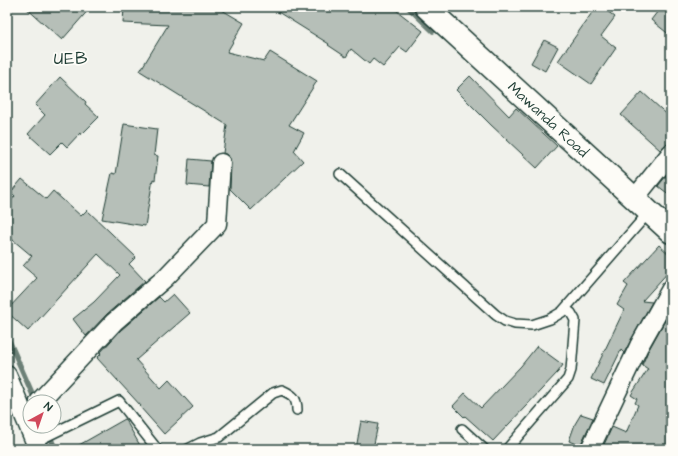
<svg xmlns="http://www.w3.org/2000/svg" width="678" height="456" viewBox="0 0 678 456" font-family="'Architects Daughter',sans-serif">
<rect width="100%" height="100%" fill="#f0f1eb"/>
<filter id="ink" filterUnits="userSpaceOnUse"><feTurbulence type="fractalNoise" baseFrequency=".025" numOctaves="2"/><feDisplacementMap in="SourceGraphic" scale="8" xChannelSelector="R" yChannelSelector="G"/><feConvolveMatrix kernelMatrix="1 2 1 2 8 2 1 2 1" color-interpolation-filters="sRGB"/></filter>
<g filter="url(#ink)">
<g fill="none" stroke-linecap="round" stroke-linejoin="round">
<path stroke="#6c8077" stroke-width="5.5" d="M408 7 433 31
M7 336 36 402
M46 426 55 449"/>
</g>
<path fill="#b6bfb8" stroke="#1f3d34" d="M25 7H91L62 40Z
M124 7H217L244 23 227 52 264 61 270 52 317 81 289 125 304 133 294 151 303 161 251 210 230 189 231 163 230 158 227 155 223 153 227 125 140 71 168 25 123 23Z
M270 7H392L423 31 407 52 400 47 383 67 373 59 369 64 351 49 346 57 328 45 329 44Z
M596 7H602L615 17 601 36 616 48 591 84 558 61Z
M661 7H671V36L651 20Z
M544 40 558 47 545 71 531 63Z
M470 76 509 116 516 108 557 146 537 168 491 125 456 90Z
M60 77 86 102 85 104 99 117 81 135 80 133 67 147 62 142 50 154 28 134 45 115 35 105Z
M642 92 671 118V143H667L660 150 621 115Z
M124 124 157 129 154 155 158 156 155 180 153 179 145 226 102 219 112 173 116 174Z
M189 159 211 161 209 187 187 185Z
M671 170V196L658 186Z
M22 179 46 199 53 191 81 216 87 210 136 257 129 264 145 281 107 314 86 336 73 319 94 302 120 275 98 254 28 331 7 312V310L37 278 23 266 32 256 7 235V205L15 196 11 192Z
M659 245 671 256V269L642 301 652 302 624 353 621 350 604 385 591 379 624 310 617 305 628 286 624 283Z
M173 294 190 313 136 360 161 388 169 380 193 407 164 434 140 407 141 406 97 358 101 354 100 353 121 330 159 297 164 302Z
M671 310V449H602L612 427 626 433 638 405 635 403 637 399 631 395 648 369 642 365 648 351Z
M537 346 563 365 558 372 493 441 465 416 464 417 453 406 465 393 481 408 521 366Z
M581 414 593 418 580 446 569 441 575 424Z
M125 419 142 449H72Z
M361 421 378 424 373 449H356Z"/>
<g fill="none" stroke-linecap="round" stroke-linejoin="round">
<defs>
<path id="service" d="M340 174 496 315 505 321 515 324 532 325 550 319 562 312 649 212
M462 429 484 449
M35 442 119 401 157 449
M188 449 200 443 219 437 273 393 282 390C293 395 297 398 297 410
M507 449 568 379 571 370 575 320 571 313 566 309"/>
<path id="minor" d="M635 198 671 153
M7 375 38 449
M39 402 114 322 165 278 217 224 221 163
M590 449 639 346 671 289"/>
<g id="tertiary">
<path id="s1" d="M426 7 671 232"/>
</g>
</defs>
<use href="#service" stroke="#1f3d34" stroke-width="12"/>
<use href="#minor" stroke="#1f3d34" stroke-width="21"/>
<use href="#tertiary" stroke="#1f3d34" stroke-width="25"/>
<use href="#service" stroke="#fdfcf7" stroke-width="9"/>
<use href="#minor" stroke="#fdfcf7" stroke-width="18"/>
<use href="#tertiary" stroke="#fdfcf7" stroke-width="22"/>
</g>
</g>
<g text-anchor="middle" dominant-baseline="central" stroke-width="3.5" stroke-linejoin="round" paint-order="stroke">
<g font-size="15" fill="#1f3d34" stroke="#fdfcf7">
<text stroke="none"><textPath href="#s1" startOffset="166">Mawanda Road</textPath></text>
</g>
<g font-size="17" letter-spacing="1" fill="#1f3d34" stroke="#fdfcf7">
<text x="71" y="59">UEB</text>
</g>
</g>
<rect width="678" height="456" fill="none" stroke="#fdfcf7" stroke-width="24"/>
<rect x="12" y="12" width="654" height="432" fill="none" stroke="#1f3d34" stroke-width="1.5" filter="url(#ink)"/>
<g transform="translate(42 414) rotate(40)"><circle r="19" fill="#fdfcf7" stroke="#a4b0a9"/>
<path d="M0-3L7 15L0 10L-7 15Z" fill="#d1495b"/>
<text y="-6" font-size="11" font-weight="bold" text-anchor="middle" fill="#1f3d34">N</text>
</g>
</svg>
